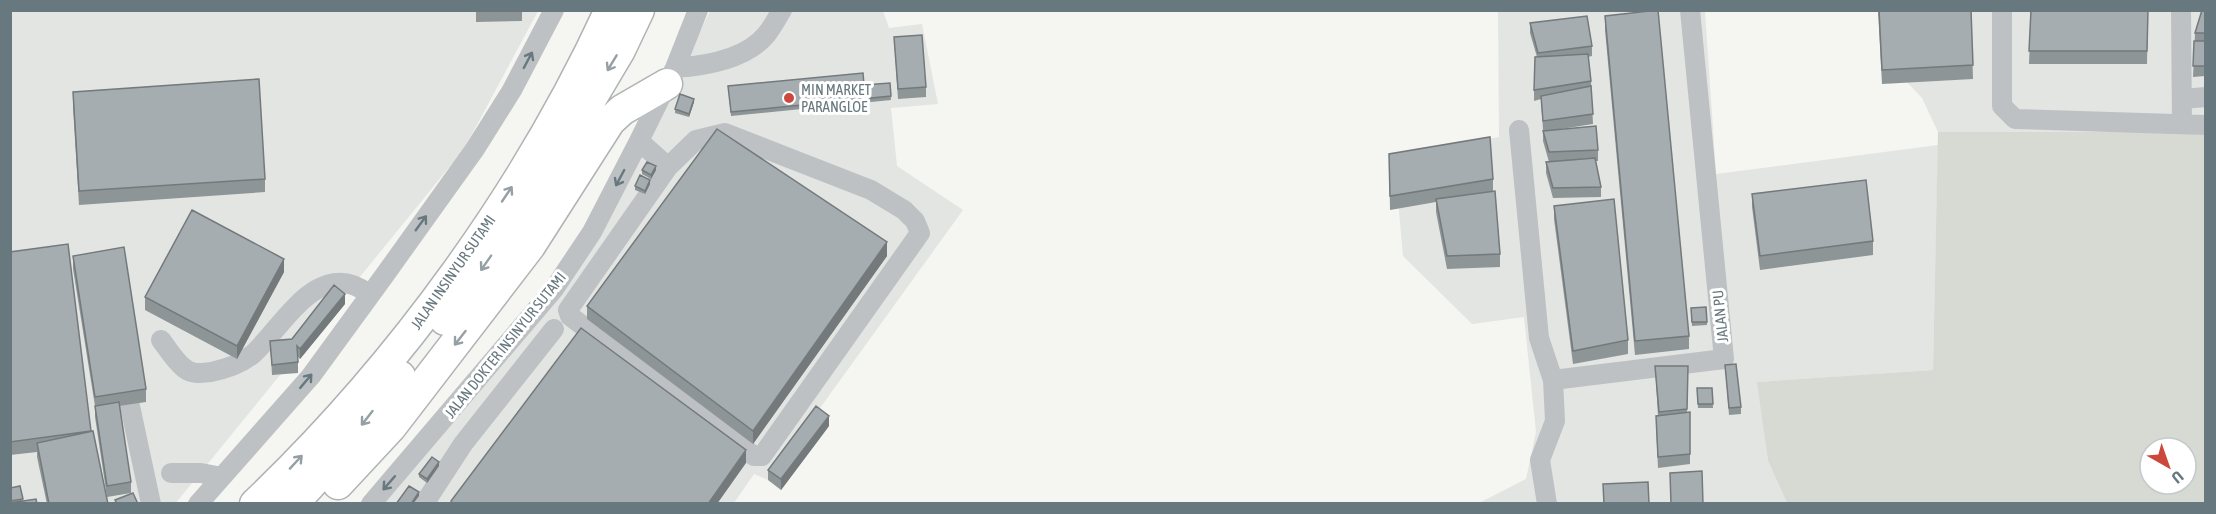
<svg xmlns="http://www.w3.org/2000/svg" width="2216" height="514" viewBox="0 0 2216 514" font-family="'Asap Condensed',sans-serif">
<rect width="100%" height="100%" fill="#f5f5f2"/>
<path fill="#e3e5e3" d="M1509 10 1705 11 1716 174 1938 145 1933 370 1758 382 1768 461 1787 503H1479L1526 479 1536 432 1524 317 1472 324 1403 256 1394 155 1499 137 1498 12Z
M10 11H538L464 149 175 504 11 503Z
M710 11H883L889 28 922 24 938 104 891 108 897 166 963 210 768 480 754 474 734 503 377 504 600 235Z
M1879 11H2205V135L2171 132H1938L1922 98 1889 63Z"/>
<path fill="#d6dad2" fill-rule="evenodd" d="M1938 132H2171L2205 135V503H1787L1768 461 1757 382 1933 370ZM2150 448H2186V484H2150Z"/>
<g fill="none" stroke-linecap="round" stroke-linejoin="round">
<defs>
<path id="highway" d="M445 320 535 193 620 50 639 10
M338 484 391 427 530 246 610 121 622 110 667 84
M255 504C399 367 527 191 610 10
M293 504 344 448 400 376"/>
</defs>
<use href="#highway" stroke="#afb3b5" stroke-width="33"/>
<path stroke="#bdc1c3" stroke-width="20" d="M2002 10V106L2015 119 2206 125
M2181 10 2182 124
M675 68C704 66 746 59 766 35 772 28 777 18 782 10
M2182 99 2206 97
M1519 130 1539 338 1553 380
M725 133 871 190 904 210 915 221 920 233 762 456H754L570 316 568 310 668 167 696 140Z
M639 141 668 167
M161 340C168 349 175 361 184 368 193 375 201 373 211 372 226 369 241 364 253 354 285 324 319 256 369 294
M130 406 151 504
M171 473H201L222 477
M198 504 311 376 384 276 475 149 512 90 554 10
M371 504 554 289 592 232 639 141 675 68 698 10
M424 504 463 444 554 329
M1547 504 1540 460 1555 421 1553 380 1724 359 1690 10"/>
<use href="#highway" stroke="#fff" stroke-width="30"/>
</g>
<path fill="#8e9597" d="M476 10H522V21L476 22Z
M1878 10H1971L1973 79 1882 84Z
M2031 10H2148L2147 64H2029Z
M2205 10V76L2193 77 2195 33Z
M1605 16 1689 336V349L1635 355 1605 30Z
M1530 23 1592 46V56L1588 57 1591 81 1593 124 1561 129 1598 150V161H1595L1601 187V197L1553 198 1546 173V162H1549L1543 141V130L1541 99 1534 101V90L1537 57 1530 33Z
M894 37 926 87V97L898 99Z
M890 83 891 100 731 116 728 86 864 85Z
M73 92 265 179V192L79 205 73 106Z
M694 102 689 117 675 113V109Z
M1389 154 1493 179V192L1500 254V267L1447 269 1436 212V202L1390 210Z
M642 170H656L651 179 642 174Z
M650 184 645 194 635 190V186Z
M1752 194 1873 241V255L1760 270 1752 207Z
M1554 206 1628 340V354L1573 364 1554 219Z
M10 252 91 431 108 504H47L37 457V452L10 455Z
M73 256 146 389V402L119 406 131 482V493L107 497 95 417V406L73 269Z
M887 256 753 444 587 319V306Z
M284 272 237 359 145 310V297Z
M345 304 300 359 298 357V373L272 375 270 341 292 339Z
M1706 307 1707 325 1692 326 1691 308Z
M1725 365 1741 407V414L1729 415Z
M1655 366H1688L1687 412H1690V464L1658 468 1656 426 1658 416Z
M1697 388H1712L1713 408H1698Z
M829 426 781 490 768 480V470Z
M439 466 427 483 419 477V474Z
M10 488 23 499V501L10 504Z"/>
<path fill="#74797b" d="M694 99V102L689 117V114Z
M656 166V170L651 179V175Z
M650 180V184L645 194V191Z
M887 242V256L753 444V431Z
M284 259V272L237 359V346Z
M345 294V304L300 359V349Z
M829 416V426L781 490V479Z
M746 450V463L717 504H708Z
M439 462V466L427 483V479Z
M419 492V496L413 504H411Z"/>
<path fill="#a5adb0" stroke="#74797b" stroke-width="1.5" d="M476 10H522L476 11Z
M1658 10 1689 336 1635 341 1605 16Z
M1879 10H1971L1973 65 1882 70Z
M2031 10H2148L2147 51H2029Z
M2202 10H2205V33H2195Z
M1587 16 1592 46 1538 53 1530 23Z
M922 35 926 87 898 89 894 37Z
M2194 41H2205V66H2193Z
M1588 54 1591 81 1534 90 1535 57Z
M863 73 864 85 890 83 891 96 731 112 728 86Z
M259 79 265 179 79 191 73 92Z
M1591 86 1593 114 1543 121 1541 96Z
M680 94 694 99 689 114 675 109Z
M1596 126 1598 150 1549 152 1543 131Z
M717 129 887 242 753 431 587 306Z
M1490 137 1493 179 1390 196 1389 154Z
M1595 158 1601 187 1553 188 1546 162Z
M647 162 656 166 651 175 642 170Z
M640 175 650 180 645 191 635 186Z
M1866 180 1873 241 1760 256 1752 194Z
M1495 191 1500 254 1447 256 1436 199Z
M1614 199 1628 340 1573 351 1554 206Z
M192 210 284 259 237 346 145 297Z
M68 244 91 431 10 442V252Z
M124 247 146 389 95 397 73 256Z
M334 285 345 294 300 349 297 346 298 362 272 365 270 341 292 339Z
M1706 307 1707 322H1692L1691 308Z
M581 328 746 450 708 504H453L451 501Z
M1736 364 1741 407 1729 408 1725 365Z
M1655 366H1688L1687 409 1659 412Z
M1697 388H1712L1713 404H1698Z
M119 402 131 482 107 486 95 406Z
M816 406 829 416 781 479 768 470Z
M1690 412V454L1658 457 1656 416Z
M93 431 108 504H49L37 443Z
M432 457 439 462 427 479 419 474Z
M1702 471 1703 504H1671L1670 473Z
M1648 482 1649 504H1604L1603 484Z
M20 486 23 499 10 501V488Z
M409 486 419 492 411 504H396Z
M133 493 138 504H117L115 500Z
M36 499 37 504H10V503Z"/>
<defs><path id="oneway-shaft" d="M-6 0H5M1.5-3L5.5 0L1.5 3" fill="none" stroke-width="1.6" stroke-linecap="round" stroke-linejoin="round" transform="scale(1.5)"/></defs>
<g stroke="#68787f">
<use href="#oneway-shaft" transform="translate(528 60) rotate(-62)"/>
<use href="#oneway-shaft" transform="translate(620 178) rotate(118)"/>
<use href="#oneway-shaft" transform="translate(421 223) rotate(-54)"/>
<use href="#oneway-shaft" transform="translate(306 381) rotate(-50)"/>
<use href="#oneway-shaft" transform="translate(389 483) rotate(131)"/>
</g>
<g stroke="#95a0a5">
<use href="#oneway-shaft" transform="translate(612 63) rotate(121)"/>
<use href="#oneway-shaft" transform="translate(507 194) rotate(-56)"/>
<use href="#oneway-shaft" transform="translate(486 263) rotate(125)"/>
<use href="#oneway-shaft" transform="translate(460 338) rotate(128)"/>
<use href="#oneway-shaft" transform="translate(367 418) rotate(128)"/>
<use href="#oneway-shaft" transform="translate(296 462) rotate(-47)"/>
</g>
<circle fill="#cc483c" stroke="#fff" stroke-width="2" cx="789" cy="98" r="6"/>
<g text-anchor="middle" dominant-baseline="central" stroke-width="6" stroke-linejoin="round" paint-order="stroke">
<g font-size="15" fill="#68787f" stroke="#fff" text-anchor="start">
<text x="801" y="89">MIN MARKET<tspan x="801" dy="17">PARANGLOE</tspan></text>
</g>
<g font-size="15" fill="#68787f" stroke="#fff">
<text transform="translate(453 272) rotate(-55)">JALAN INSINYUR SUTAMI</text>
<text transform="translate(1720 316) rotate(-96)">JALAN PU</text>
<text transform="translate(505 345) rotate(-51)">JALAN DOKTER INSINYUR SUTAMI</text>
</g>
</g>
<rect width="2216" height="514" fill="none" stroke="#68787f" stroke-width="24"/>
<g transform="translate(2168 466) rotate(140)"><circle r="28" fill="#ffffff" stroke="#c3c9cc" stroke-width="1.5"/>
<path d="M0-4.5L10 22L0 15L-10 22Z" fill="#cc483c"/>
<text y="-9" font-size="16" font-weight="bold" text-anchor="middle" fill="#68787f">U</text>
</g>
</svg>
